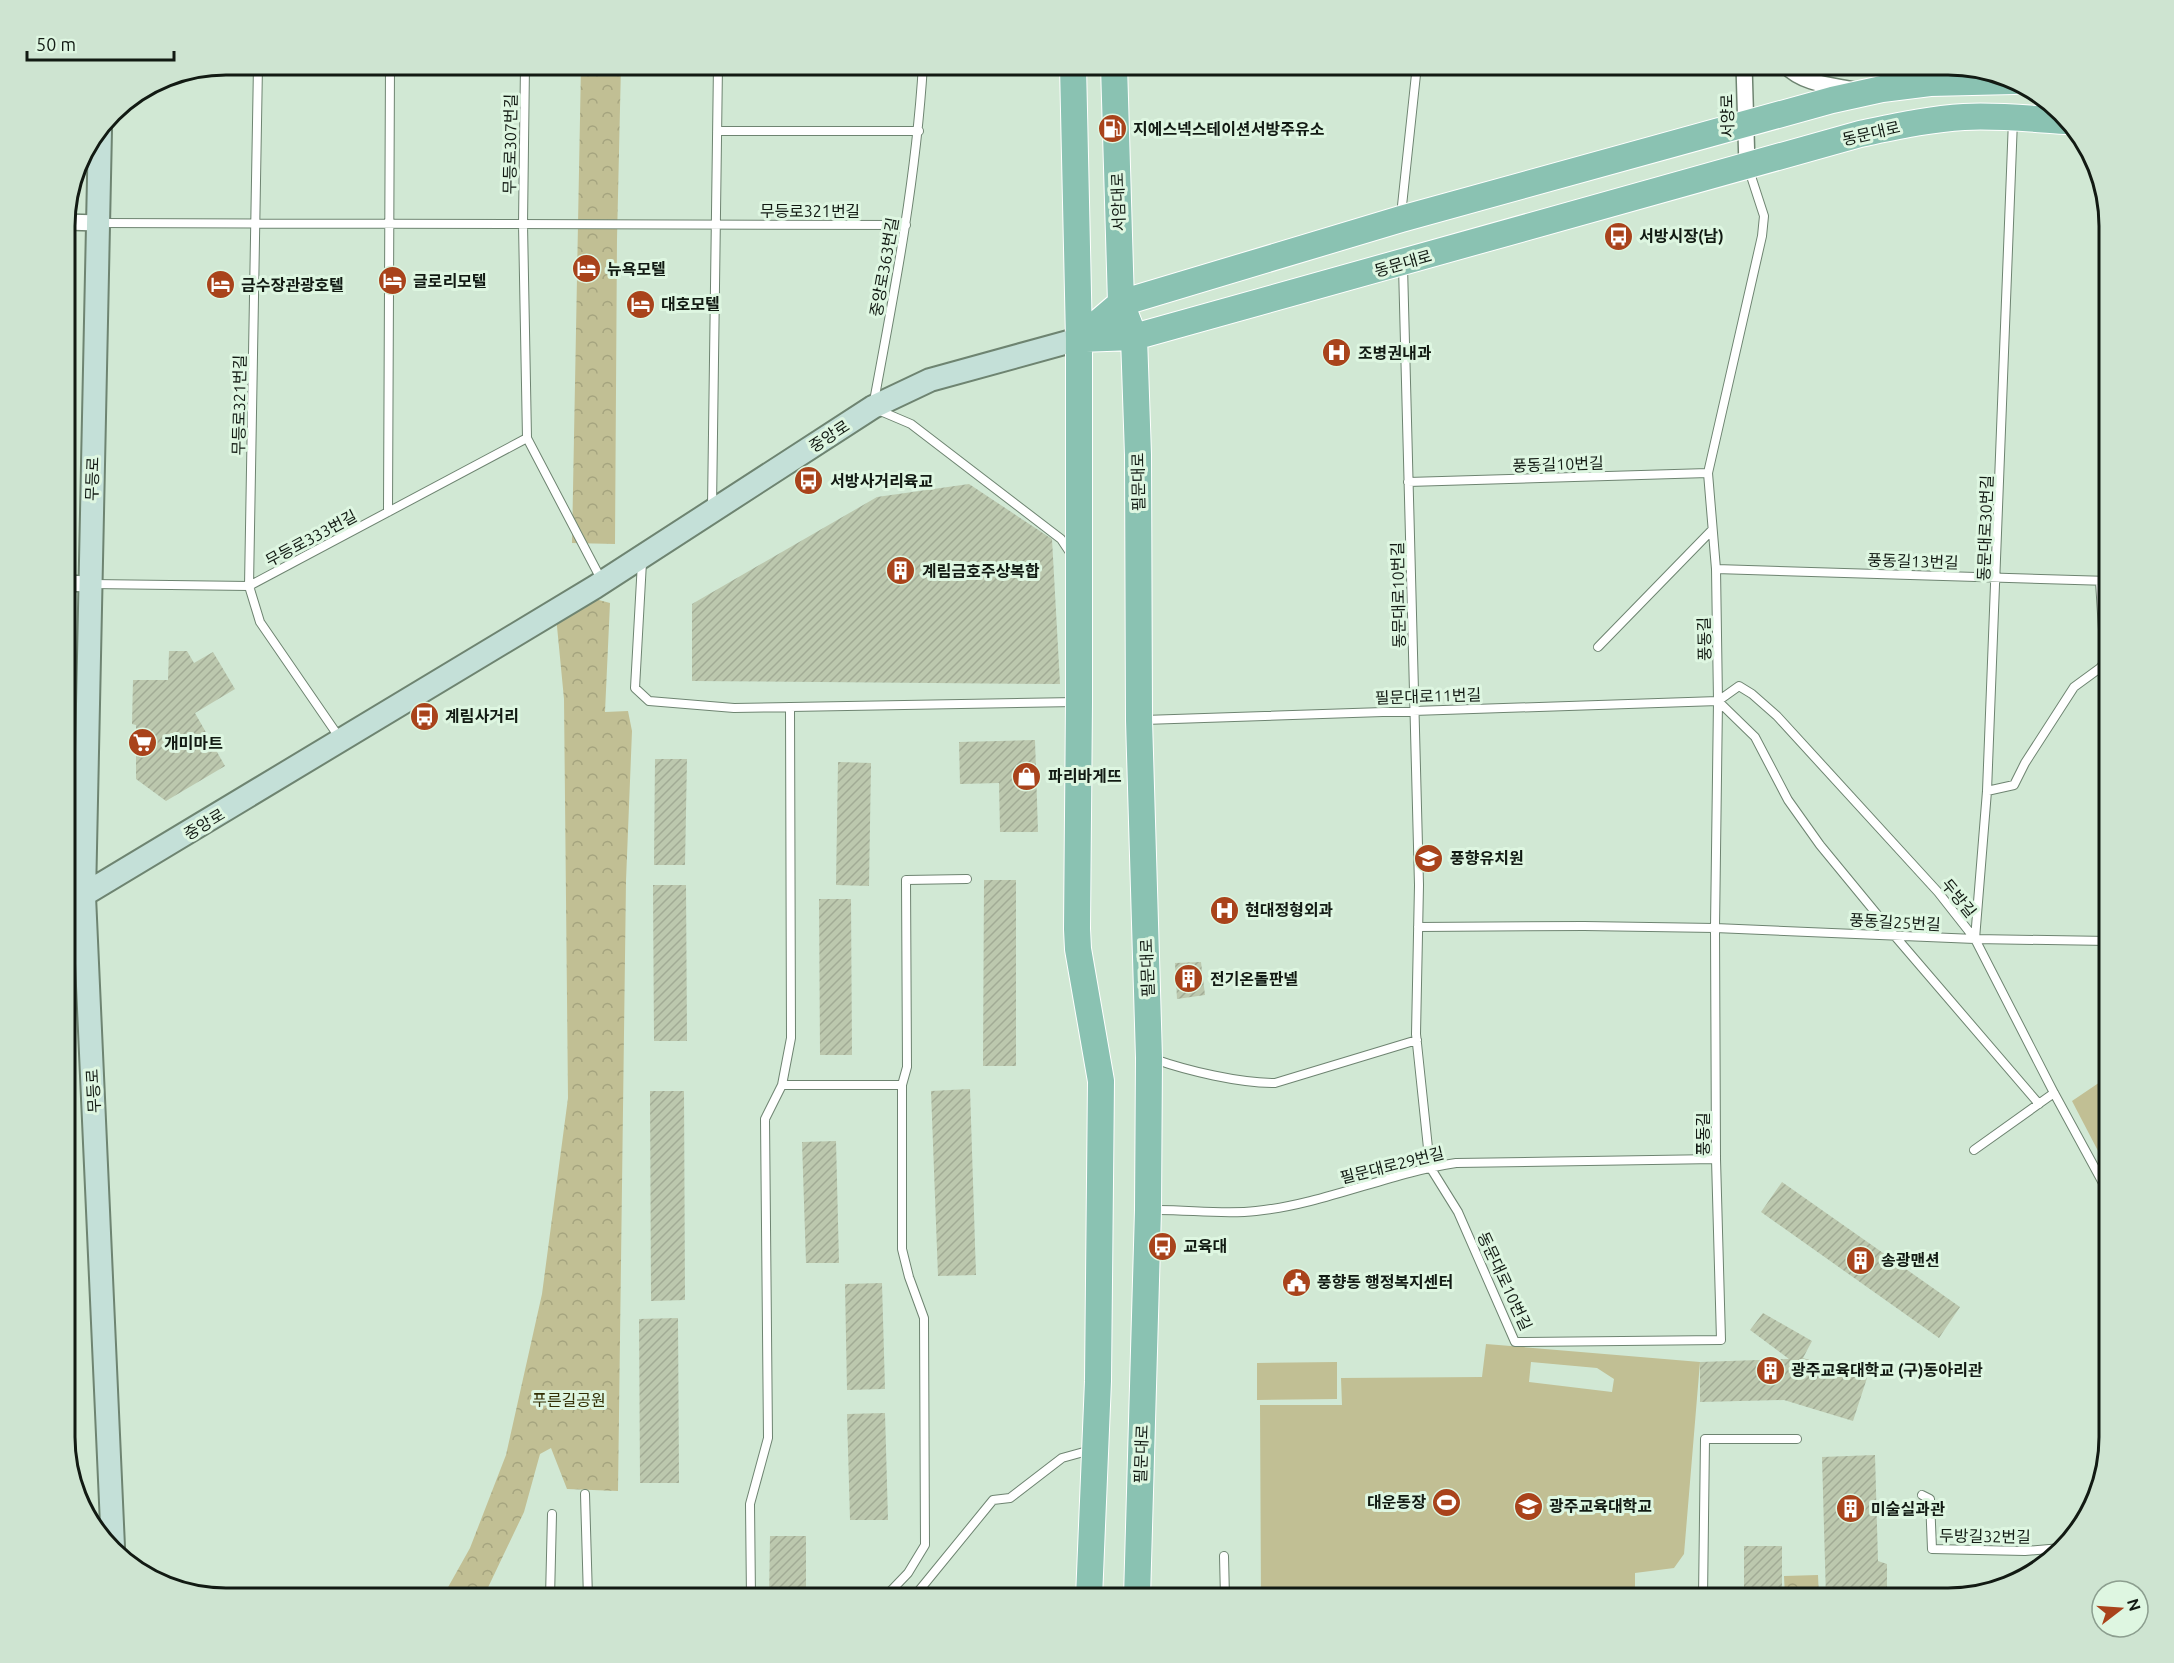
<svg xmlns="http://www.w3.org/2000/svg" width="2174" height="1663" viewBox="0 0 2174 1663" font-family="Ubuntu,'Noto Sans KR',sans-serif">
<defs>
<pattern id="park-crowns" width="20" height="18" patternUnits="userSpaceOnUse" patternTransform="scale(1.5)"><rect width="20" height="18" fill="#c1bf94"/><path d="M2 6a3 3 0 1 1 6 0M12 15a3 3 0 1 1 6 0" fill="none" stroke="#a5a47f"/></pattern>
<pattern id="building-hatch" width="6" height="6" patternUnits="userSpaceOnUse" patternTransform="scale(1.5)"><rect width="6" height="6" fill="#bcc8ae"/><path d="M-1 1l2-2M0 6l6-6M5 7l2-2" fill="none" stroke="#a1ab95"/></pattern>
</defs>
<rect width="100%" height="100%" fill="#d1e8d4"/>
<path fill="#c1bf94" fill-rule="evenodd" d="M2109 1076V1172L2072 1101Z
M1486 1344 1700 1362 1684 1554 1674 1568 1635 1573V1593L1646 1590 1674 1596V1598H1261L1260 1405H1342L1341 1378 1482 1377ZM1531 1362 1597 1368 1614 1379 1612 1392 1529 1382Z
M1337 1362V1399L1257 1400V1363Z"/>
<path fill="url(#park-crowns)" d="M581 65H621L617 239 615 544 572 543Z
M595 599 610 603 605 712 628 711 632 731 626 881 618 1491 567 1489 551 1448 540 1454 524 1512 483 1598H442L470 1548 506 1455 542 1294 568 1098 564 699 556 616Z
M1818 1575 1819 1598H1785L1784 1576Z"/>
<path fill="url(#building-hatch)" d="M969 484 1052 539 1060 684 692 681V604L877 497Z
M169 651H187L194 663 213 652 235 689 195 713 225 766 166 801 136 779V725L132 724 133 680H168Z
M1035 740 1038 832H1000L999 783 960 784 959 742Z
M655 759H687L685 865H654Z
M838 762 871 763 869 886 836 885Z
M984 880H1016V1066H983Z
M653 885H686L687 1041H654Z
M819 899H851L852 1055H820Z
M1201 962 1205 995 1177 999 1175 963Z
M970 1089 976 1275 938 1276 931 1091Z
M650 1091H684L685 1300 651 1301Z
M836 1141 839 1263H806L802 1142Z
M1782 1182 1960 1307 1939 1338 1761 1212Z
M882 1283 885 1389 847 1390 845 1284Z
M1763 1313 1812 1341 1803 1358 1867 1378 1853 1421 1784 1400 1700 1402V1362L1789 1359 1750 1330Z
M678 1318 679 1483H640L639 1319Z
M885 1413 888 1520H850L847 1414Z
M1875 1455 1878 1561 1887 1564V1592L1880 1590V1598H1826L1822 1457Z
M770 1536H806V1598H769Z
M1744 1546H1782V1598H1744Z"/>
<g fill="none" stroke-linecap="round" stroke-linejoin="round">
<defs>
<path id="lane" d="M258 65 249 586 260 622 339 737
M525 65 523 224 527 438 602 581
M717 131H919
M1401 215 1417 65
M100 223 906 225
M1403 266 1419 885 1416 1034 1430 1167 1458 1212 1515 1342 1721 1340 1716 1159 1715 928 1718 701 1716 569 1708 473 1762 236 1764 216 1749 170
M874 401C895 289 916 179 923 65
M878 410 911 424 1061 539 1071 554
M1408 482 1708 473
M712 507 718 65
M388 512 390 65
M642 562 635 688 649 701 734 708 1076 702
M1716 569 2109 581
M2100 581 2105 662H2109
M92 584 249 586 527 438
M1598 647 1712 530
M1718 701 1739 686 1752 694 1777 716 1938 892 1975 939 2054 1093 2109 1194
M1718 701 1755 737 1788 800 1820 845 1894 935 2039 1104
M1144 720 1718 701
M1987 791 2014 785 2025 763 2074 687 2100 668 2105 662
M1418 927 1584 926 1715 928 1975 939 2109 941
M1975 939 1987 791 2013 120
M1154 1059C1188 1071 1239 1083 1275 1083L1417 1040
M782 1085 791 1038 790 707
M1974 1150 2054 1093
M1151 1210C1185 1209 1222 1215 1256 1211 1324 1204 1389 1173 1456 1163L1716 1159
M585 1494 588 1598
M1922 1495 1930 1499 1932 1549 2025 1551 2061 1548
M1224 1556 1225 1598
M550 1598 552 1514
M751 1598 750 1504 768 1438 765 1119 782 1085H902L907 1067 906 880 967 879
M884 1598 908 1573 925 1545 924 1318 909 1277 902 1249V1085
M913 1598 993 1500 1010 1498 1062 1458 1091 1450
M1703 1598 1705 1439H1797"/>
<path id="street" d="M1744 65 1747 166
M1785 65C1803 84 1830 85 1855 90
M65 222 99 223
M65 583 89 584"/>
<path id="secondary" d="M100 130 84 896 113 1547
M65 906 595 587 873 407 930 380 1079 339"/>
<path id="primary" d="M1073 65 1079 339V702L1077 929 1078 949 1101 1081 1098 1381 1089 1598
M1114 65 1121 303 1134 337 1138 455 1139 720 1149 1058 1148 1210 1137 1598
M1079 339 1134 337 1860 134C1894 127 1929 119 1964 117 1998 115 2031 119 2065 121
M1079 339 1121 303 1401 219 1832 100 1882 89 1930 83 2014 81"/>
</defs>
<use href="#lane" stroke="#6e8471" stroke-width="10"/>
<use href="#street" stroke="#6e8471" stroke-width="18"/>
<use href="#secondary" stroke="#6e8471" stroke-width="26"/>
<use href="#primary" stroke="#fff" stroke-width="28"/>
<use href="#lane" stroke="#fff" stroke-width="8"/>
<use href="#street" stroke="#fff" stroke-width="15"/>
<use href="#secondary" stroke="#c4e0d8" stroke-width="22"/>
<use href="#primary" stroke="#8ac2b2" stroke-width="26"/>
</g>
<defs>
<symbol id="fuel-disc" viewBox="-11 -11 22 22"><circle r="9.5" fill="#a9431b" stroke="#def6e1"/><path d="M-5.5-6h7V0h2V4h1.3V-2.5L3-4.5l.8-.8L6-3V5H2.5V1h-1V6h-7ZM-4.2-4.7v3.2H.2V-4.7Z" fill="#fff"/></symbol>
<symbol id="bus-disc" viewBox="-11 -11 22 22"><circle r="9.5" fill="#a9431b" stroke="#def6e1"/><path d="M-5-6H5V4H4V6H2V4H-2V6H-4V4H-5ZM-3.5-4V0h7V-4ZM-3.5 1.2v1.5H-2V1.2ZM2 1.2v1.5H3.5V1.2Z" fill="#fff"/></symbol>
<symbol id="hotel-disc" viewBox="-11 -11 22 22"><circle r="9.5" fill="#a9431b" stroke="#def6e1"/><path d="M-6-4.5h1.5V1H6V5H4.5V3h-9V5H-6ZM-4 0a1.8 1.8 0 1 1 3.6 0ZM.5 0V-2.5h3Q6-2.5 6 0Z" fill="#fff"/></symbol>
<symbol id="hospital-disc" viewBox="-11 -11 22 22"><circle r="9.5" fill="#a9431b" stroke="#def6e1"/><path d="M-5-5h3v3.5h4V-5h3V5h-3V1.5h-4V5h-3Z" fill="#fff"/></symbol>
<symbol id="building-disc" viewBox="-11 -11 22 22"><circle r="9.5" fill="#a9431b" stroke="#def6e1"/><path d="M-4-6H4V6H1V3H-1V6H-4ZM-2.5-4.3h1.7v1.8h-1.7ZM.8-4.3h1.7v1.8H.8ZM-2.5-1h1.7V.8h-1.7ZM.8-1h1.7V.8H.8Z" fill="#fff"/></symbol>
<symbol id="supermarket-disc" viewBox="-11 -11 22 22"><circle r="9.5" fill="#a9431b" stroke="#def6e1"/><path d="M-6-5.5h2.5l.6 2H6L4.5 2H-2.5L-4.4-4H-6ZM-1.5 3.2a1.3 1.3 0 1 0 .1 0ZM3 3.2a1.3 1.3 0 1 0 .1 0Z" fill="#fff"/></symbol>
<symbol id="shop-disc" viewBox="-11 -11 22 22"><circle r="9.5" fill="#a9431b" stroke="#def6e1"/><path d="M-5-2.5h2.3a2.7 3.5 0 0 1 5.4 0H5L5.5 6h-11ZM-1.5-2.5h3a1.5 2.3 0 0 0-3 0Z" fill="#fff"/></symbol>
<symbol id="school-disc" viewBox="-11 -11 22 22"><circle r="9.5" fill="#a9431b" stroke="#def6e1"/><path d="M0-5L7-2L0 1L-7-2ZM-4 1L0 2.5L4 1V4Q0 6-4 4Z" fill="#fff"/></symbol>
<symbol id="civic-disc" viewBox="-11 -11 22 22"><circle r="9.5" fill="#a9431b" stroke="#def6e1"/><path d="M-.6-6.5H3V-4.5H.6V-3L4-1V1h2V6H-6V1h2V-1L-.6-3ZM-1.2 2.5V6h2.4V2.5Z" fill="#fff"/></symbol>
<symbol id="stadium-disc" viewBox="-11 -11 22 22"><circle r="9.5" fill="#a9431b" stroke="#def6e1"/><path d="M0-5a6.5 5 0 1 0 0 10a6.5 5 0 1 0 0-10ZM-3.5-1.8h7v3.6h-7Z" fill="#fff"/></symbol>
<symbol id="university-disc" viewBox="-11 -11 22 22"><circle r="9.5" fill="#a9431b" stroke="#def6e1"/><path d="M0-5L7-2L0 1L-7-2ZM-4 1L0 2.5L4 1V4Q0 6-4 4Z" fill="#fff"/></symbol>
</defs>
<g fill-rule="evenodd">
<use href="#fuel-disc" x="1096" y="112" width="33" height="33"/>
<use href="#bus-disc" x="1602" y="220" width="33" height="33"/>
<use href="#hotel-disc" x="570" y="252" width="33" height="33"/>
<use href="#hotel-disc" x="376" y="264" width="33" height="33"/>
<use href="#hotel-disc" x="204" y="268" width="33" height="33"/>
<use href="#hotel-disc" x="624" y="288" width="33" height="33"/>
<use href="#hospital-disc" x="1320" y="336" width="33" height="33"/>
<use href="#bus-disc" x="792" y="464" width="33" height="33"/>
<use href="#building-disc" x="884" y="554" width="33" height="33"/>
<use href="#bus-disc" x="408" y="700" width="33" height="33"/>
<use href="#supermarket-disc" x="126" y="726" width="33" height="33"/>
<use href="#shop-disc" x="1010" y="760" width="33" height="33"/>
<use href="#school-disc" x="1412" y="842" width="33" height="33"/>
<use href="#hospital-disc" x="1208" y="894" width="33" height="33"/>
<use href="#building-disc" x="1172" y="962" width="33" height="33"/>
<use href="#bus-disc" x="1146" y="1230" width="33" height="33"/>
<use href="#building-disc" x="1844" y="1244" width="33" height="33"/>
<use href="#civic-disc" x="1280" y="1266" width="33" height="33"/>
<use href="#building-disc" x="1754" y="1354" width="33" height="33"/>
<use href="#stadium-disc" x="1430" y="1486" width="33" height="33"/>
<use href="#university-disc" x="1512" y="1490" width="33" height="33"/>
<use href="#building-disc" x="1834" y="1492" width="33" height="33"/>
</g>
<g text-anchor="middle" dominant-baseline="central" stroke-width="6" stroke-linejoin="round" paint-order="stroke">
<g font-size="16" fill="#121a13" stroke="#def6e1">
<text transform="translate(1727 116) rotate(-91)">서양로</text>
<text transform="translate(1871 133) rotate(-13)">동문대로</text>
<text transform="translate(510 144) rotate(-89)">무등로307번길</text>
<text transform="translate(1118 202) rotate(-92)">서암대로</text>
<text x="810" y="211">무등로321번길</text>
<text transform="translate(1403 263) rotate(-16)">동문대로</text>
<text transform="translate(884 267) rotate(-80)">중앙로363번길</text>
<text transform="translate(239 405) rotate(-89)">무등로321번길</text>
<text transform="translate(829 436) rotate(-33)">중앙로</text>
<text transform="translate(1558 464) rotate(-2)">풍동길10번길</text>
<text transform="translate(92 479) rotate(-88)">무등로</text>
<text transform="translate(1138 482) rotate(-91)">필문대로</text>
<text transform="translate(1985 528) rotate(-88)">동문대로30번길</text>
<text transform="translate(311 538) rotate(-28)">무등로333번길</text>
<text transform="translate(1913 561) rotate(2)">풍동길13번길</text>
<text transform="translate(1398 595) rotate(-91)">동문대로10번길</text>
<text transform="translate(1704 639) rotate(-91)">풍동길</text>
<text transform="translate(1428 696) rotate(-2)">필문대로11번길</text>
<text transform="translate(204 824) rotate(-31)">중앙로</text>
<text transform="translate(1959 898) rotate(51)">두방길</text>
<text transform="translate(1895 922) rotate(3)">풍동길25번길</text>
<text transform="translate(1147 968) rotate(-92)">필문대로</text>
<text transform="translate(93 1091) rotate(-93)">무등로</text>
<text transform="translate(1703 1134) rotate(-90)">풍동길</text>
<text transform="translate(1392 1165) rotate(-14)">필문대로29번길</text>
<text transform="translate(1505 1281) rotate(65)">동문대로10번길</text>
<text transform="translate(1141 1454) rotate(-88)">필문대로</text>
<text transform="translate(1985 1536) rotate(1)">두방길32번길</text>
</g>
<g font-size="16" font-weight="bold" fill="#121a13" stroke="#def6e1" text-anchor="start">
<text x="1133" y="129">지에스넥스테이션서방주유소</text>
<text x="1639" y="236">서방시장(남)</text>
<text x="607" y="269">뉴욕모텔</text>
<text x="413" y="281">글로리모텔</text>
<text x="241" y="285">금수장관광호텔</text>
<text x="661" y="304">대호모텔</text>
<text x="1358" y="353">조병권내과</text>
<text x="830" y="481">서방사거리육교</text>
<text x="922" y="571">계림금호주상복합</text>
<text x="445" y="716">계림사거리</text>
<text x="164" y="743">개미마트</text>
<text x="1048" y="776">파리바게뜨</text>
<text x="1450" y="858">풍향유치원</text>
<text x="1245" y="910">현대정형외과</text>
<text x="1210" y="979">전기온돌판넬</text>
<text x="1183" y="1246">교육대</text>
<text x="1881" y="1260">송광맨션</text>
<text x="1317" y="1282">풍향동 행정복지센터</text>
<text x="1791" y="1370">광주교육대학교 (구)동아리관</text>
<text x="1426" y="1502" text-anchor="end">대운동장</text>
<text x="1549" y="1506">광주교육대학교</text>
<text x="1871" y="1509">미술실과관</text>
</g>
<g font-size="16" fill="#312d02" stroke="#def6e1">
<text x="569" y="1400">푸른길공원</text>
</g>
</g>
<path d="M0 0H2174V1663H0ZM226 75H1948A151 151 0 0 1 2099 226V1437A151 151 0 0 1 1948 1588H226A151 151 0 0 1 75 1437V226A151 151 0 0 1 226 75Z" fill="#cee4d1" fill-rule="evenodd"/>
<path fill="none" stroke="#121a13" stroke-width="3" d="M226 75H1948A151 151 0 0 1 2099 226V1437A151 151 0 0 1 1948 1588H226A151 151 0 0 1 75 1437V226A151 151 0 0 1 226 75Z"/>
<g transform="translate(2120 1609) rotate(73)"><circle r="28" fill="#def6e1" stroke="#8c9e8f" stroke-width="1.5"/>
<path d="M0-4.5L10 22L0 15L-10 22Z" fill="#a9431b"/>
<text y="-9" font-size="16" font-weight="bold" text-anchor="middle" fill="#121a13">N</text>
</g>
<path d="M27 51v9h147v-9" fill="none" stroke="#121a13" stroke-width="3"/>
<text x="36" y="51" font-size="18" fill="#121a13" stroke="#def6e1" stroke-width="4.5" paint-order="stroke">50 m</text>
</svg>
